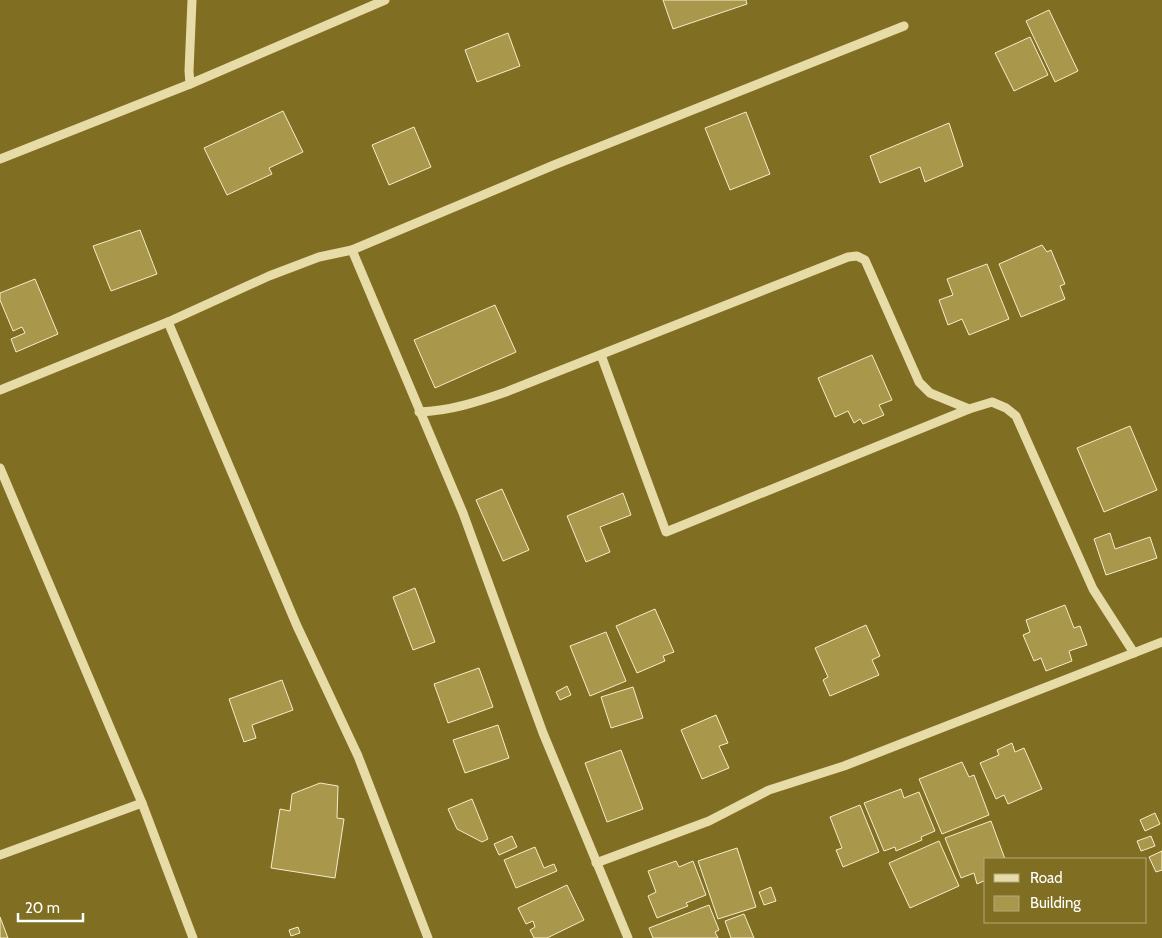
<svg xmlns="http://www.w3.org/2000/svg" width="1162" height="938" font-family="Cabin,sans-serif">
	<rect width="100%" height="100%" fill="#806f22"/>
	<!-- building -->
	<g fill="#a9974b" stroke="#f5edcb">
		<path d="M663 0H746L747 4 673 29Z"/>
		<path d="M1049 10 1078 71 1055 82 1026 21Z"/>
		<path d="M508 33 520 66 477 82 465 50Z"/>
		<path d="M1030 37 1048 75 1014 91 995 53Z"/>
		<path d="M283 111 303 152 269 168 272 174 227 195 204 148Z"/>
		<path d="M746 112 770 174 730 190 705 128Z"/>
		<path d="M949 123 963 166 925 182 920 167 880 183 870 156Z"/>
		<path d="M414 127 431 167 389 185 372 145Z"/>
		<path d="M140 230 157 274 111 291 93 246Z"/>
		<path d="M1042 245 1047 252 1051 250 1065 284 1060 286 1065 299 1021 317 999 264Z"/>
		<path d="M987 264 1009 319 969 335 962 319 948 325 939 300 953 295 947 279Z"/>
		<path d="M35 279 58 334 16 352 11 339 25 333 22 327 13 331 0 300V293Z"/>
		<path d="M495 305 516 352 435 388 414 340Z"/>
		<path d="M872 355 892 400 879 405 884 415 863 424 860 419 854 423 848 411 835 417 818 378Z"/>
		<path d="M1130 426 1157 490 1104 512 1077 448Z"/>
		<path d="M502 489 529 550 503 561 476 500Z"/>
		<path d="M623 493 631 515 600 527 610 552 586 562 567 516Z"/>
		<path d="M1110 533 1115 549 1150 537 1157 558 1106 575 1094 539Z"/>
		<path d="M415 588 435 642 413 650 393 597Z"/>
		<path d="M1065 605 1074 628 1080 626 1087 645 1069 651 1072 661 1046 671 1041 658 1034 661 1023 635 1030 632 1026 620Z"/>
		<path d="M655 609 674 652 663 656 665 661 637 673 616 626Z"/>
		<path d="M866 625 880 656 872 660 879 675 830 696 823 680 828 677 815 648Z"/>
		<path d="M606 632 626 681 590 696 570 646Z"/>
		<path d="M479 668 493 707 448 723 434 684Z"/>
		<path d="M282 680 293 710 252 725 256 738 244 742 229 699Z"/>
		<path d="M567 686 571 695 560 700 556 692Z"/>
		<path d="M633 687 643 718 611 728 601 697Z"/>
		<path d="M716 715 728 743 719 746 729 768 702 779 681 730Z"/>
		<path d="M498 725 509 758 465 773 453 740Z"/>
		<path d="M1012 743 1015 752 1024 748 1042 789 1008 804 1004 795 996 799 980 763 999 755 997 750Z"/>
		<path d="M621 750 643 809 607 822 585 763Z"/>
		<path d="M962 762 969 777 974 775 989 815 942 834 919 779Z"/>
		<path d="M320 783 338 786 337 818 344 819 335 878 271 868 280 809 290 811 292 794Z"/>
		<path d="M901 789 904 798 919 792 935 831 921 837 922 840 896 851 895 847 884 851 864 803Z"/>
		<path d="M472 799 488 839 482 842 457 829 448 809Z"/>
		<path d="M860 805 879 852 843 867 836 850 842 848 830 817Z"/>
		<path d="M1155 813 1160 824 1145 831 1140 820Z"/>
		<path d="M991 821 1005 859H986V880L977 884 974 873 961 878 945 838Z"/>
		<path d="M512 836 517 847 499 855 494 844Z"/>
		<path d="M1151 836 1155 846 1141 851 1137 841Z"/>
		<path d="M939 841 959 886 910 908 889 863Z"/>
		<path d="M535 847 544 868 554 864 557 871 516 888 504 860Z"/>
		<path d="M737 848 756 907 718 919 698 861Z"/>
		<path d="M1162 851V870L1156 872 1149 857Z"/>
		<path d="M676 861 679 867 693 861 706 895 686 903 688 906 657 918 648 896 656 892 648 871Z"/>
		<path d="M567 885 584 920 547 938H534L530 930 535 927 533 921 526 924 518 908Z"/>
		<path d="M771 887 776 901 764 905 759 892Z"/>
		<path d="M709 905 719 930 715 932 718 938H653L649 928Z"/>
		<path d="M744 914 754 938H731L725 921Z"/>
		<path d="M0 917 8 938H0Z"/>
		<path d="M298 927 300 933 291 936 289 930Z"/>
	</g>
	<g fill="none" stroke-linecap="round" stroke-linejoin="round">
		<!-- minor -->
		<g stroke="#e7dba8" stroke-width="9">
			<path d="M190 84 385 0"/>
			<path d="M0 159 190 84 189 71 192 0"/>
			<path d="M352 250 463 513 543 733 628 938"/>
			<path d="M168 322 297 626 358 756 428 938"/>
			<path d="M601 355 666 532 969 409"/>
			<path d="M0 390 168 322 269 276 319 257 352 250 554 165 904 26"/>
			<path d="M419 412C450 411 477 402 506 392L848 257 857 256 865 260 919 382 930 393 969 409 992 402 1006 408 1016 416 1093 589 1134 653"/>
			<path d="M0 468 142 803 193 938"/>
			<path d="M0 855 142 803"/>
			<path d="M596 863 709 821 769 790 844 766 1162 642"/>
		</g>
	</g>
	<!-- legend -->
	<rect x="984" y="858" width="162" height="65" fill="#806f22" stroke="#b3a97a"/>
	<rect x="994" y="874" width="25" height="8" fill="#e7dba8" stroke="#b3a97a"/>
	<text x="1030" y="883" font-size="15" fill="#ffffff">Road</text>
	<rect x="994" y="896" width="25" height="15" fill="#a9974b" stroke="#b3a97a"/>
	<text x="1030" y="908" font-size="15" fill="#ffffff">Building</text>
	<!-- scale -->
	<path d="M18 913v8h65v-8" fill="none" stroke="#ffffff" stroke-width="2.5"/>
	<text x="25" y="913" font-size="15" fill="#ffffff" stroke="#806f22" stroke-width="4" paint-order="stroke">20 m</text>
</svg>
